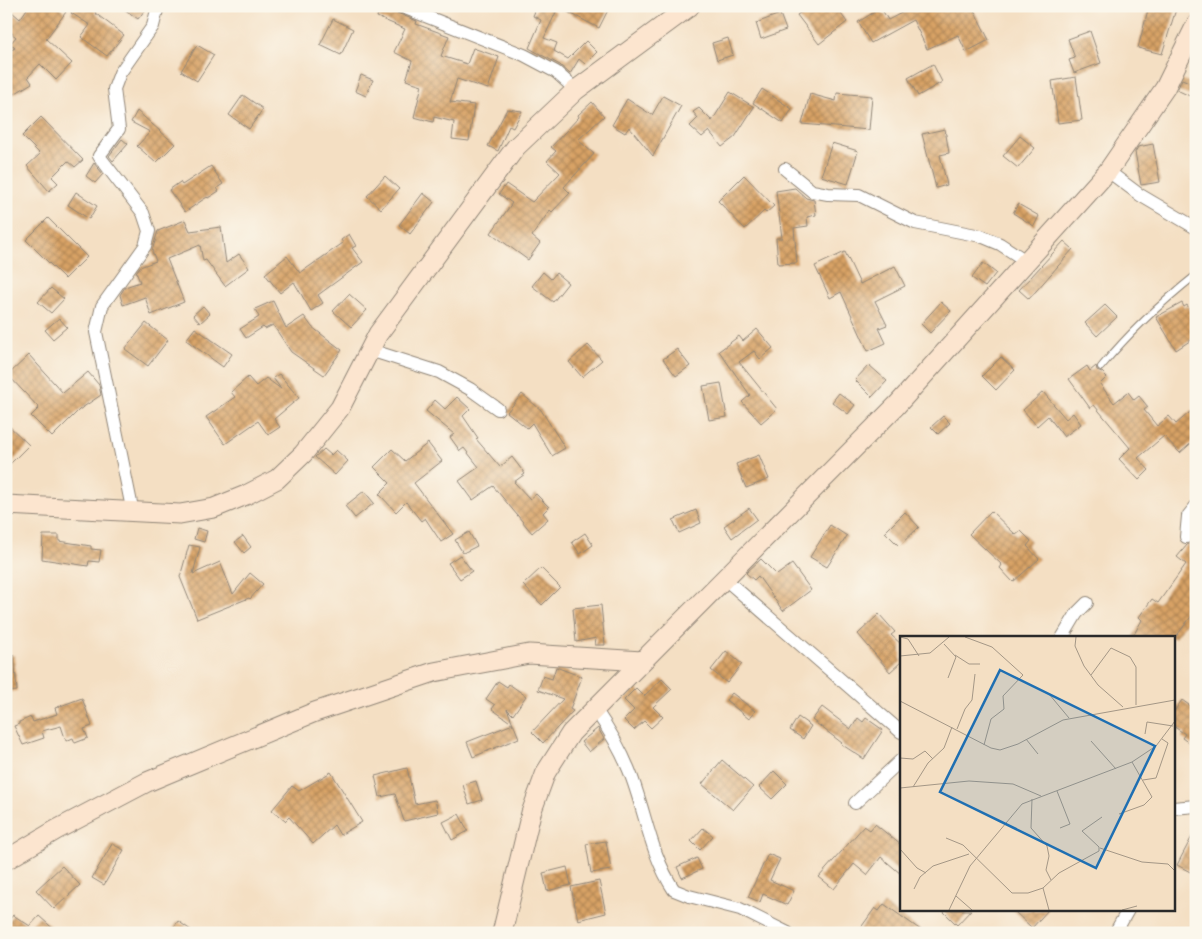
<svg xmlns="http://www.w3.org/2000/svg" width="1202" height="939" font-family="Caveat,sans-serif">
	<defs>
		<pattern id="building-cross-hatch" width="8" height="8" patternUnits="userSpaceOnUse" patternTransform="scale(1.25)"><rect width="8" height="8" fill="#d8a265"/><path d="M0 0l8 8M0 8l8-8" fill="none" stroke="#af8453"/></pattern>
	</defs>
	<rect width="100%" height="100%" fill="#fbf7ec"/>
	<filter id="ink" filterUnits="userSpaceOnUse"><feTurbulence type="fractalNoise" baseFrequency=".02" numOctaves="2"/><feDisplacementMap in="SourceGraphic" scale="10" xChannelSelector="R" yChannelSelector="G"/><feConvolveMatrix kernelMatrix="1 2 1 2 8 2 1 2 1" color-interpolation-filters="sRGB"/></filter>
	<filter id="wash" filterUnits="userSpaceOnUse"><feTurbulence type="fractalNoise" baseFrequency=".0096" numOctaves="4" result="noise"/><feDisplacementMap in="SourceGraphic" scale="20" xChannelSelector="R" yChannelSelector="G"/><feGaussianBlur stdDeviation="1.12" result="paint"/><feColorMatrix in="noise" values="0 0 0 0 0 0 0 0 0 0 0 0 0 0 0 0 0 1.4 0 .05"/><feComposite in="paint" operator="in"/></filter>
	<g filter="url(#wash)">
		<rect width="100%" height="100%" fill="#f4dfc3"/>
		<g id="blocks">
			<!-- building -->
			<g fill="url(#building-cross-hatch)">
				<path d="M29 6H58L66 12 46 39 72 63 56 80 40 64 28 77 32 83 6 99V53L15 48 10 44 16 37 6 28V16L11 11 20 19Z"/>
				<path d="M75 6H99L95 13 124 35 107 56 81 37 90 25 71 13Z"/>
				<path d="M120 6H148L138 19Z"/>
				<path d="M381 6H392L397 13 417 21 416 24 449 36 441 56 467 64 473 48 499 57 488 89 457 79 450 102 474 105 469 141 452 139 454 122 434 117 433 122 414 117 422 85 406 80 412 61 394 52 405 29 377 17Z"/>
				<path d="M537 6H551L556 12 544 38 557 43 554 51 568 59 586 41 597 52 585 64 579 59 570 74 560 65 529 48 541 20 533 16Z"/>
				<path d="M556 6H610L599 28Z"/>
				<path d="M809 6H835L847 22 819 44 797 15Z"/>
				<path d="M915 6H972L989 40 966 52 958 35 927 49 913 20 871 43 858 22 881 8 888 20Z"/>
				<path d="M1149 6H1177L1162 54 1138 48Z"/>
				<path d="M780 14 786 30 761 39 756 23Z"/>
				<path d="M333 19 353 29 341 55 320 45Z"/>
				<path d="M1090 31 1101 63 1074 73 1069 60 1075 58 1068 39Z"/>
				<path d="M728 38 733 55 717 60 712 43Z"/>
				<path d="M197 45 214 55 197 81 181 71Z"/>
				<path d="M933 64 942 82 918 96 908 78Z"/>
				<path d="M361 75 373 80 366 96 355 91Z"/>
				<path d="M1076 77 1082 120 1058 123 1052 81Z"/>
				<path d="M1182 79 1196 85V99L1177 90Z"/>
				<path d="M762 89 792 109 783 123 753 103Z"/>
				<path d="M730 92 754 107 735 137 722 147 709 131 702 137 690 126 698 118 693 112 699 108 712 121Z"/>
				<path d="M837 93 872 96 869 130 802 124 810 94 836 101Z"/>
				<path d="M243 95 263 109 249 129 229 115Z"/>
				<path d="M663 96 681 106 653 156 629 127 625 133 612 125 627 99 652 115Z"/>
				<path d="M592 102 604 116 578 140 594 154 564 187 570 193 552 212 550 210 532 236 540 243 528 260 491 233 512 203 499 194 506 184 532 202 560 173 547 161 556 151 551 147 579 117 578 115Z"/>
				<path d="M507 109 522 111 513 128 509 126 498 151 488 146Z"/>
				<path d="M137 111 175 144 156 163 137 146 150 132 131 122Z"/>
				<path d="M41 117 83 160 75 167 68 161 52 177 58 183 49 191 27 166 40 154 22 136Z"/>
				<path d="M945 129 949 153 940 155 947 185 936 188 922 134Z"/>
				<path d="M1020 136 1035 148 1018 168 1003 156Z"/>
				<path d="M122 139 128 144 113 161 109 156Z"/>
				<path d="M832 143 858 151 848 184 821 176Z"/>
				<path d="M1153 144 1160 182 1141 185 1135 152 1138 147Z"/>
				<path d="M94 163 103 174 95 183 86 176Z"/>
				<path d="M211 166 223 184 217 188 219 191 208 198 207 197 185 212 169 190 180 182 182 185Z"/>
				<path d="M744 175 774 206 766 213 764 211 745 229 718 201Z"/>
				<path d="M385 176 399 189 381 209 367 196Z"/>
				<path d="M795 188 806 198 814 200 816 215 807 217 808 226 794 228 797 263 778 264 776 238H782L776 191Z"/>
				<path d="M76 192 97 206 89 219 68 205Z"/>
				<path d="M423 193 434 202 410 234 399 225Z"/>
				<path d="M1018 204 1039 216 1034 226 1013 213Z"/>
				<path d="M48 218 87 257 65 279 26 240Z"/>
				<path d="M185 220 190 231 221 227 226 263 239 254 249 268 225 286 206 260 203 261 200 245 167 259 184 302 151 315 145 297 123 305 120 295 125 287 140 282 136 272 140 267 156 261 152 251 158 231Z"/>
				<path d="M349 234 356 246 352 248 363 262 318 295 323 303 311 311 294 282 280 293 265 274 287 256 300 273 343 243 341 240Z"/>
				<path d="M1064 241 1073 249 1029 299 1019 290Z"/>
				<path d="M845 252 860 284 895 266 905 286 875 301 887 325 879 328 886 343 868 351 841 292 830 298 815 266Z"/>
				<path d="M983 263 996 273 985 287 972 278Z"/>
				<path d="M543 272 551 279 556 273 568 283 553 302 532 286Z"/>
				<path d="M51 288 64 299 51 313 38 302Z"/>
				<path d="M349 294 367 310 351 327 333 311Z"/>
				<path d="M273 301 286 328 304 316 312 327 342 350 324 375 291 352 273 325 265 329 263 327 246 338 240 329 259 317 255 309Z"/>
				<path d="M941 302 951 311 930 333 921 324Z"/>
				<path d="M1182 303 1184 307 1187 305 1196 320V337L1176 350 1156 317Z"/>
				<path d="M1105 305 1117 317 1097 336 1085 323Z"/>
				<path d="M203 306 210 314 200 323 193 315Z"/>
				<path d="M59 318 67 327 53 339 45 330Z"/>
				<path d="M146 323 168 340 148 366 125 349Z"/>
				<path d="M195 328 232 354 223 367 186 340Z"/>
				<path d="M757 329 773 348 760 359 754 351 739 362 777 409 761 423 742 402 750 395 719 351 739 336 743 341Z"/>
				<path d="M588 345 602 360 582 377 569 362Z"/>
				<path d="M677 349 690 366 676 376 663 359Z"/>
				<path d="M29 355 63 393 88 372 99 385 101 395 79 410 52 437 31 416 39 408 8 375Z"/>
				<path d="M1001 357 1015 370 996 390 982 376Z"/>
				<path d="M869 365 887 381 872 397 855 380Z"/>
				<path d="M1087 366 1090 371 1096 366 1097 370 1102 372 1107 377 1100 384 1114 403 1128 392 1134 400 1139 396 1148 407 1144 410 1157 426 1169 416 1176 424 1196 407V439L1180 453 1164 436 1138 458 1149 470 1139 480 1119 459 1130 448 1094 405 1090 408 1069 379Z"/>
				<path d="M279 374 299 398 274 419 280 427 268 435 258 421 225 444 206 417 235 397 231 392 248 377 256 386 266 378 281 389 273 378Z"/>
				<path d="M721 383 727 417 709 420 703 386Z"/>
				<path d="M1043 392 1066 419 1073 413 1081 424 1064 437 1048 416 1037 426 1023 410Z"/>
				<path d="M839 393 855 405 848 414 832 402Z"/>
				<path d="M522 394 541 410 565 448 552 456 532 423 527 428 507 412Z"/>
				<path d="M457 397 470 409 463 416 478 438 476 439 500 467 512 457 525 474 514 482 530 499 536 494 549 507 543 513 548 519 532 533 493 486 473 500 459 481 479 467 464 448 460 451 450 437 454 434 426 411 435 400 445 409Z"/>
				<path d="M943 416 950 423 938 434 931 427Z"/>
				<path d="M6 423 29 445 6 468Z"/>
				<path d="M428 443 442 461 414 483 453 534 441 542 425 518 421 521 406 502 396 512 379 494 390 483 374 467 392 449 405 461Z"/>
				<path d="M324 449 331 455 336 450 348 461 335 475 315 457Z"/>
				<path d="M759 455 769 479 746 488 736 464Z"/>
				<path d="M364 491 374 503 355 518 345 506Z"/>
				<path d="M749 508 757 519 732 538 724 526Z"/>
				<path d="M696 510 701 523 679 533 673 520Z"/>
				<path d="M991 511 1016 535 1021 531 1031 541 1027 546 1039 559 1013 582 1000 568 1002 565 969 534Z"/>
				<path d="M905 512 919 527 899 546 885 532Z"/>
				<path d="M830 525 847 536 827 567 810 557Z"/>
				<path d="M197 528 207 531 204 542 194 539Z"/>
				<path d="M469 532 477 546 463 553 455 540Z"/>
				<path d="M585 533 593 545 580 554 572 542Z"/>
				<path d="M1196 533V610L1175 638H1132L1142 620 1139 617 1152 599 1158 603 1186 564 1177 557 1187 545 1192 542Z"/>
				<path d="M43 535H59V541L91 546V549L101 550 99 562 89 561 88 566 42 559Z"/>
				<path d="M243 536 251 547 244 553 235 542Z"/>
				<path d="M189 545 200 547 193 574 220 562 233 594 250 573 263 584 250 599 249 598 197 619 180 577Z"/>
				<path d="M460 555 472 571 460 579 448 563Z"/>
				<path d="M761 559 777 575 792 564 811 590 783 611 758 576 754 580 746 573Z"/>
				<path d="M541 568 560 587 542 605 523 585Z"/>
				<path d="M601 605 605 645H595L596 638 576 642 573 608Z"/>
				<path d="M879 614 895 632 891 635 901 644V662L890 672 858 634Z"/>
				<path d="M726 651 742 664 727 683 711 670Z"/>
				<path d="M14 655 17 691 6 692V656Z"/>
				<path d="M556 667 582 677 570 709 573 711 543 743 532 732 563 699 538 690 543 676 552 679Z"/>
				<path d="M662 679 672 689 653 707 663 717 651 728 644 721 634 730 624 720 634 710 624 700 636 688 644 696Z"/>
				<path d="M498 681 507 687 509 684 526 696 513 715 507 709 519 738 473 757 467 742 513 724 492 709 495 705 486 699Z"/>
				<path d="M732 693 755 711 749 719 726 700Z"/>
				<path d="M82 698 92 726 84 729 88 738 75 743 73 738 66 741 61 726 42 731 44 738 23 745 14 726 19 724V722L31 717 33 722 57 714 55 708Z"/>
				<path d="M1182 700 1196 710V748L1182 738 1185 734 1173 726V713Z"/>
				<path d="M822 707 851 729 858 718 863 722 866 718 883 730 864 759 841 744 842 743 812 720Z"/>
				<path d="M798 717 811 726 803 739 790 730Z"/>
				<path d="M598 728 604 739 589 752 581 742Z"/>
				<path d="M722 760 753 787 733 810 702 784Z"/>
				<path d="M407 768 415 804 435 800 438 813 404 821 395 794 380 797 375 776Z"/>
				<path d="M774 771 787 784 772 799 759 787Z"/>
				<path d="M331 772 362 822 340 835 334 825 313 844 289 817 285 821 272 810 292 786 299 791Z"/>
				<path d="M476 781 482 800 469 804 463 785Z"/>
				<path d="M459 814 468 831 452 840 443 822Z"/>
				<path d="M875 824 901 845V874L881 857 867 875 854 864 834 889 819 877 864 826 870 830Z"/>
				<path d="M703 828 713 836 700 850 691 841Z"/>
				<path d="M1196 829V875L1177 865Z"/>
				<path d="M606 841 611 870 591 873 586 844Z"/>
				<path d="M112 844 124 850 104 885 92 878Z"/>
				<path d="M768 854 780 859 770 880 794 891 787 905 763 894 760 902 748 897Z"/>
				<path d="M697 858 702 869 682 878 677 867Z"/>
				<path d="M62 866 80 885 54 909 36 890Z"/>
				<path d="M567 867 571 885 547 891 543 873Z"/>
				<path d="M599 881 606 913 578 920 571 887Z"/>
				<path d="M884 904 925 933H857L875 908 879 911Z"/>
				<path d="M942 910H971L957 925Z"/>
				<path d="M1013 910H1048L1032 928Z"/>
				<path d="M13 915 30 926 39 916 58 933H6V924Z"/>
				<path d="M178 921 195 933H170Z"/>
			</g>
		</g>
	</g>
	<g filter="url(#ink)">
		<use href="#blocks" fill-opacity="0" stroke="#908577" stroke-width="1"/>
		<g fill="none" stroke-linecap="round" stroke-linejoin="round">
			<!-- lane casing -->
			<g stroke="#908577" stroke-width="8">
				<path id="lane" d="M1101 367C1129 333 1162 302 1196 275"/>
			</g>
			<!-- street casing -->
			<g stroke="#908577" stroke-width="14">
				<g id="street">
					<path d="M400 6 524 55 556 72 576 90"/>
					<path d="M785 169 812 191 828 194 859 195 915 223 981 236 1000 244 1026 261"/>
					<path d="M1108 171 1140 195 1196 228"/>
					<path d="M370 350 439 372 470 389 498 409"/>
					<path d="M133 513 96 332 102 306 145 246 149 231 143 213 99 156 119 129 114 89 120 73 153 26 158 6"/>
					<path d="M1186 537 1188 516 1196 506"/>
					<path d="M725 579 901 732"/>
					<path d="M1062 638 1077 613 1087 603"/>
					<path d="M595 709C608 728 620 748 629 770 645 809 650 854 674 890L689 896 740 909 788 933"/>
					<path d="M855 803 901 760"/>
					<path d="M1173 808 1196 806"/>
					<path d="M1115 933 1128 910"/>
				</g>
			</g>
			<!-- secondary casing -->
			<g stroke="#908577" stroke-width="21">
				<g id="secondary">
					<path d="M6 505 180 514 214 508 246 495 277 479 303 454 340 408 378 334 516 147 576 90 690 6"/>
					<path d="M6 860 56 830 147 782 315 712 434 672 529 654 642 661"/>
					<path d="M502 933 531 813 546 772 571 733 897 405 1108 171 1165 88 1196 25"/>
				</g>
			</g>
			<!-- lane -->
			<use href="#lane" stroke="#fff" stroke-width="6"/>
			<!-- street -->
			<use href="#street" stroke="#fff" stroke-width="12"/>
			<!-- secondary -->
			<use href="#secondary" stroke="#fce5cf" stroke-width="19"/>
		</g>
	</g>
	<!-- overview -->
	<g transform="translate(900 636)">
		<rect width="275" height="275" fill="#f4dfc3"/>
		<path fill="none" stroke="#a49786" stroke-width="1" d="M0 1 8 3 19 20M65 1 92 11 123 39 103 60 104 73 91 83 84 109M176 1 175 10 184 30 198 49 223 71M44 8 56 21 48 42M55 19 69 28H80M0 20 30 17 49 1M191 39 211 12 230 21 236 31V69M149 58 169 82M0 65 91 112 100 114 118 108 163 84 275 64M57 93 65 73 72 64 75 38M245 98 247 86 273 90M126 103 138 118M191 105 216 133M0 122 13 123 25 115 33 123M243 144 256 142 268 107 262 103M13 151 28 127 44 112 52 91M0 152 69 145 113 148 141 160M157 155 170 188 160 192M132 163 131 192 147 210 149 220 146 234 151 244M219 178 244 169 252 161 232 126M46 202 63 209 112 257H128L143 252 159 237 199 215V211L182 195 202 181M200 212 242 226 268 228 275 235M0 213 17 232 26 237M143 252 149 274M14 253 20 241 33 230 69 218M56 260 72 274M49 274 70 230 122 168 232 126 256 110 275 85M222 274 237 270"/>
		<path fill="#1f6fb2" fill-opacity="0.15" stroke="#1f6fb2" stroke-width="2.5" d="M100 34 255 110 196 232 40 156Z"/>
		<rect width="275" height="275" fill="none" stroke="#2b2b2b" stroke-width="2.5"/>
	</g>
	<!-- margin -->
	<rect width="1202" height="939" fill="none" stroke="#fbf7ec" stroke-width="25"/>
</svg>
